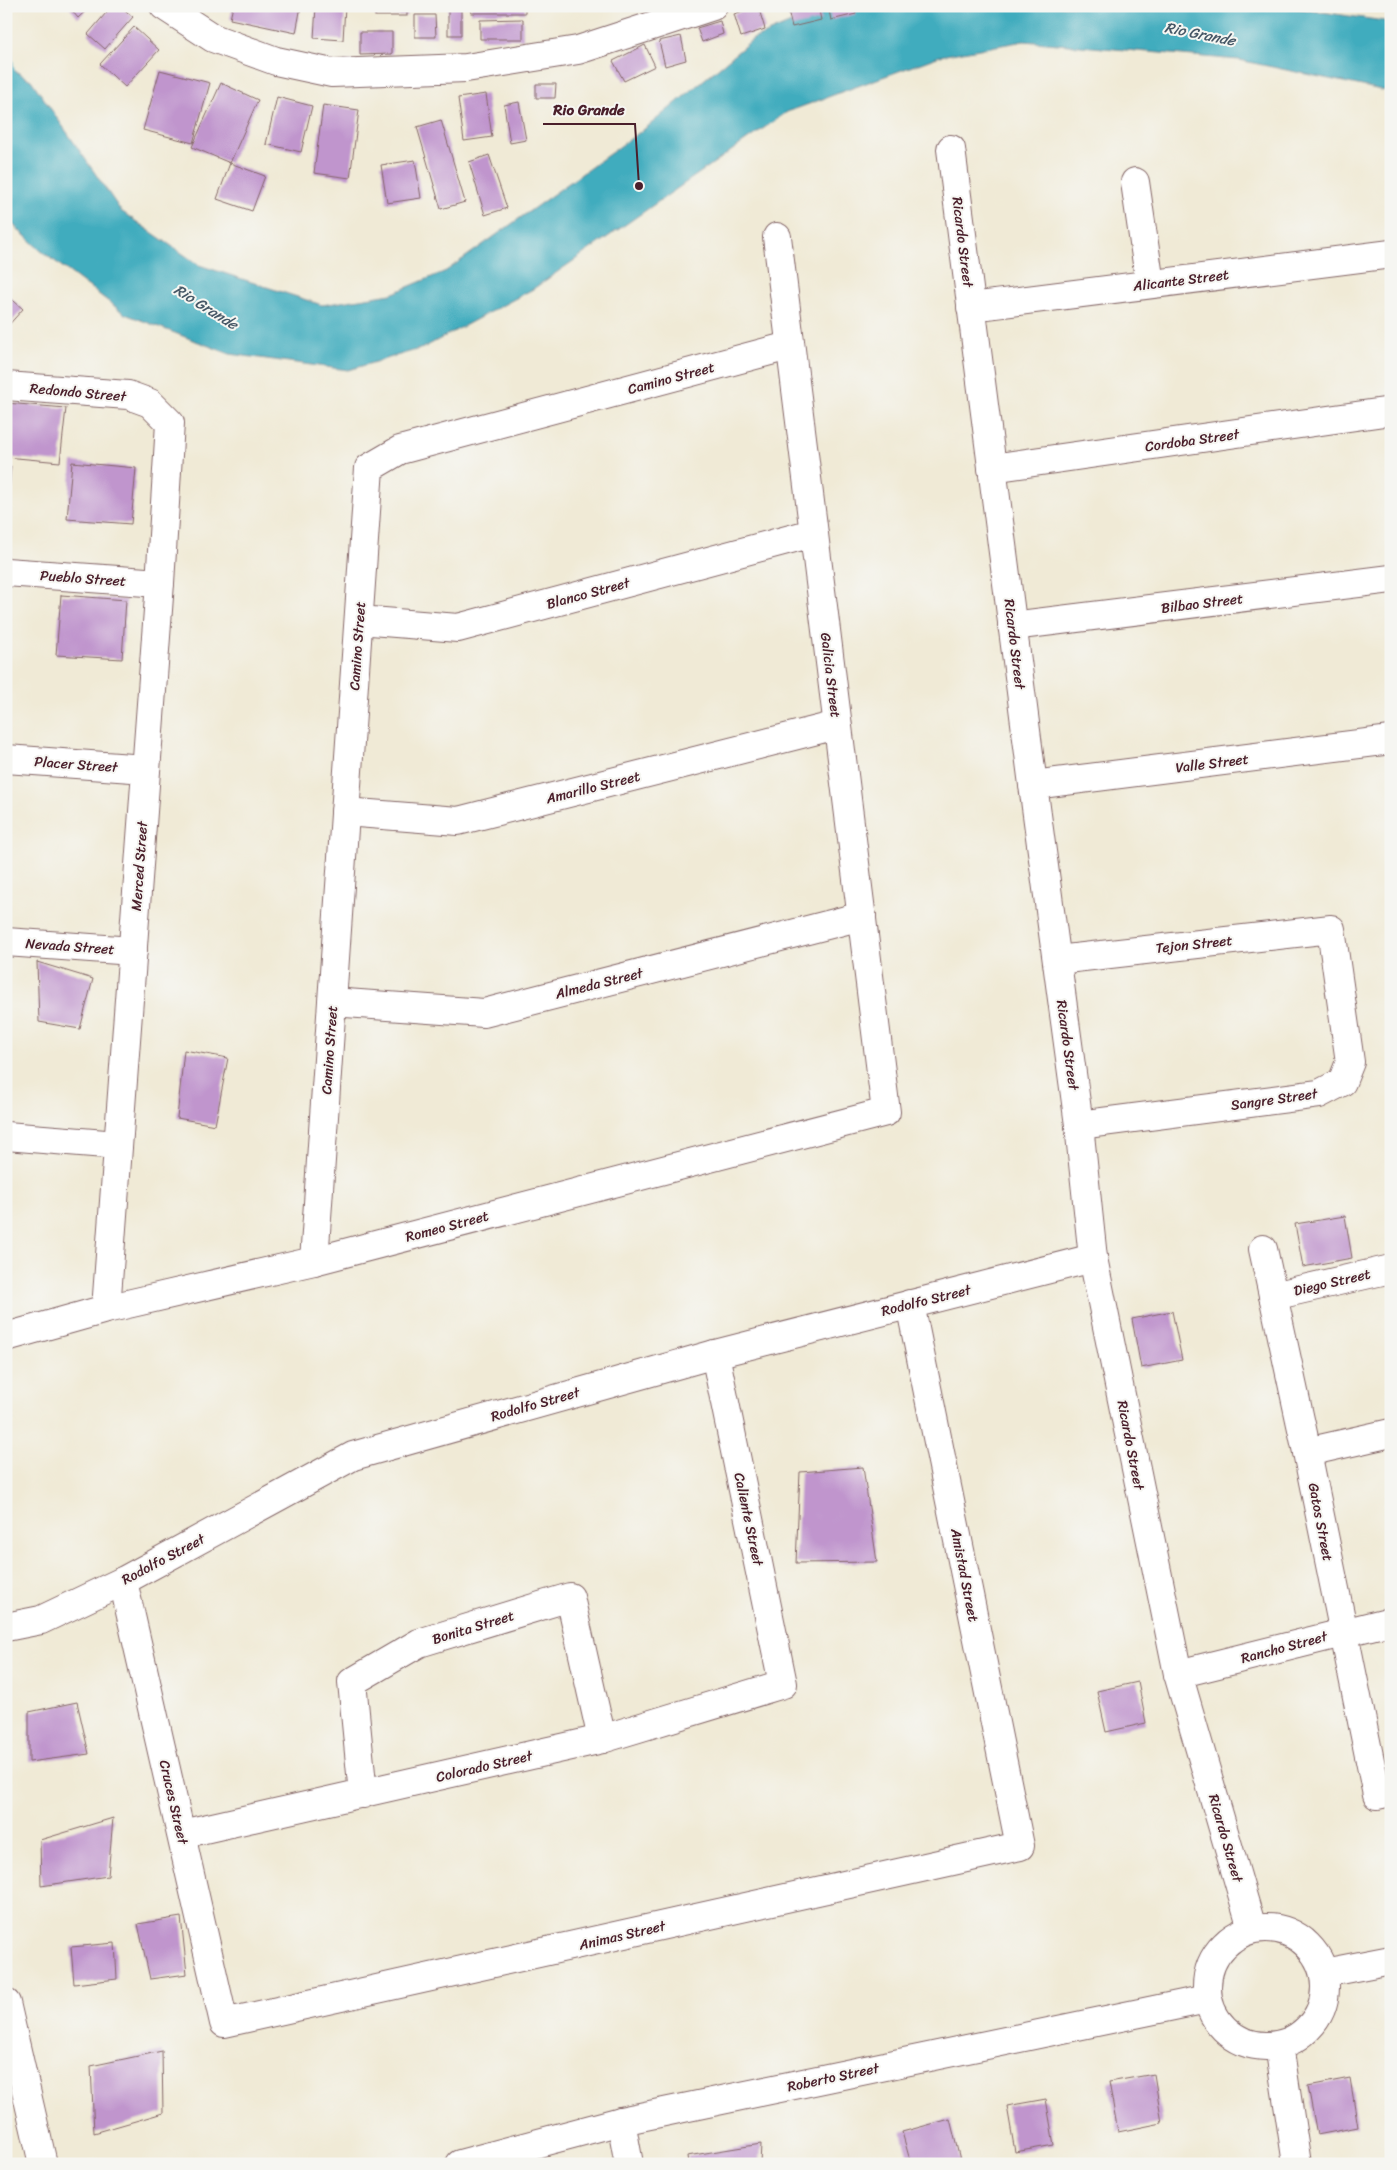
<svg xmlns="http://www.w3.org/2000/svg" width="1397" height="2170" font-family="Sriracha,sans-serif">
	<rect width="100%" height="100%" fill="#f6f6f2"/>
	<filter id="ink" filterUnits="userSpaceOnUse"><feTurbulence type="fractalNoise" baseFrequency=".02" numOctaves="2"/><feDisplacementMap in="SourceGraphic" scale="10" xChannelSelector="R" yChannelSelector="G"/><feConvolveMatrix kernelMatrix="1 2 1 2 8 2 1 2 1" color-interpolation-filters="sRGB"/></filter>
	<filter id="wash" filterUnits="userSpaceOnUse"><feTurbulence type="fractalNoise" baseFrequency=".0096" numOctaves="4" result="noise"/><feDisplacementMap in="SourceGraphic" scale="20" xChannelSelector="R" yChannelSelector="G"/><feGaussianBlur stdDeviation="1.12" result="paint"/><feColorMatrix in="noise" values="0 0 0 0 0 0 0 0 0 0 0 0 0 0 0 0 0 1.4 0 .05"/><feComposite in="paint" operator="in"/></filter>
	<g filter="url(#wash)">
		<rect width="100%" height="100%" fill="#f0ead6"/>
		<!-- water -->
		<path fill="#40acbe" stroke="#456674" d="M859 6H1280L1391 22V92L1239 60 1024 41 940 56 787 112 533 289 423 348 348 370 230 354 125 314 40 250 6 218V66L31 80 121 211 199 265 322 305 391 294 446 271 647 127 753 39 808 16Z"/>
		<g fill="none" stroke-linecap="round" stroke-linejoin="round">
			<!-- stream -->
			<path stroke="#40acbe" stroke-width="11" d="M6 50 11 83"/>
		</g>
		<g id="blocks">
			<!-- building -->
			<g fill="#c095cd">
				<path d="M68 6H91L78 18Z"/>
				<path d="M112 6H120L133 17 105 49 88 34Z"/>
				<path d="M233 6H301L296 33 230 19Z"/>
				<path d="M316 6H345L343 40 314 38Z"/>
				<rect x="375" y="6" width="32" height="10"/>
				<rect x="448" y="6" width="13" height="29"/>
				<rect x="471" y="6" width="54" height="7"/>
				<path d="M758 6 765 29 741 37 734 14Z"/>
				<path d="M787 6H818L821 20 792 27Z"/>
				<path d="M828 6H854L856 14 831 20Z"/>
				<path d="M415 15H435L436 37H415Z"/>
				<path d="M523 19V39H480V20Z"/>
				<path d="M720 21 723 34 702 42 697 28Z"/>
				<path d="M134 27 159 50 125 87 100 64Z"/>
				<path d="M360 32H392V54L360 55Z"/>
				<path d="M681 36 686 60 665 66 659 41Z"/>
				<path d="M645 45 655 66 624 81 613 61Z"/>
				<path d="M160 70 210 83 193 143 143 130Z"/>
				<path d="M221 83 258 100 230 163 192 147Z"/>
				<path d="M536 84H556L555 98H536Z"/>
				<path d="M486 94 492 137 464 141 458 98Z"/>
				<path d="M277 97 312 106 301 152 266 144Z"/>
				<path d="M519 102 526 140 510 143 504 105Z"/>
				<path d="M323 105 359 110 350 178 314 173Z"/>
				<path d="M441 120 465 202 441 209 417 127Z"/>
				<path d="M489 155 507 208 485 215 469 162Z"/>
				<path d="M415 160 421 198 387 203 381 165Z"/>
				<path d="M230 163 265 176 252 211 217 199Z"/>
				<path d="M6 294 23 309 6 328Z"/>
				<path d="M6 403 66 408 60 462 6 457Z"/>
				<path d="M72 462 136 468 131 524 67 519Z"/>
				<path d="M6 466H11L8 508H6Z"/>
				<path d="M61 595 126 600 122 659 56 655Z"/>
				<path d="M37 962 93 979 80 1029 39 1022Z"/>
				<path d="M184 1050 228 1058 215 1125 177 1118Z"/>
				<path d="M1345 1216 1352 1258 1303 1267 1295 1224Z"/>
				<path d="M1172 1311 1182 1360 1141 1368 1132 1319Z"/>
				<path d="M863 1467 877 1562 796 1563 800 1472Z"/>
				<path d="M1138 1682 1146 1723 1106 1732 1097 1691Z"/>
				<path d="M77 1702 89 1754 29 1762V1712Z"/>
				<path d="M113 1818 108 1876 41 1886 40 1840Z"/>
				<path d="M181 1917 187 1974 150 1979 138 1924Z"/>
				<path d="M115 1943 117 1979 74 1984 71 1947Z"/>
				<path d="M162 2051 163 2113 94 2133 91 2066Z"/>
				<path d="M1154 2074 1162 2123 1118 2132 1109 2082Z"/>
				<path d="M1350 2078 1358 2127 1317 2135 1308 2086Z"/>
				<path d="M1046 2099 1054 2145 1015 2152 1007 2106Z"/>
				<path d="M950 2119 961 2164H911L902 2132Z"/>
				<path d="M761 2144 760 2164H688L687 2156Z"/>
			</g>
		</g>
	</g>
	<g filter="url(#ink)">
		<use href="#blocks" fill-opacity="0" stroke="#846667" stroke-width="1"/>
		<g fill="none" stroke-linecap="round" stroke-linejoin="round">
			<!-- street casing -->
			<g stroke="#846667" stroke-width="30">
				<g id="street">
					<path d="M951 149 1033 785 1079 1125 1093 1258 1178 1674 1252 1928"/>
					<path d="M1135 182 1150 284"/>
					<path d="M971 307 1391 254"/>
					<path d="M6 386 128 395 150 403 170 423 160 583 106 1309"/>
					<path d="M992 468 1391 411"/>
					<path d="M6 572 160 583"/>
					<path d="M359 620 458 628 813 533"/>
					<path d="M1012 626 1391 579"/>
					<path d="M6 759 146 769"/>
					<path d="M1033 785 1391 740"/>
					<path d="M345 812 458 821 837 725"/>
					<path d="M6 942 133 951"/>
					<path d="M1057 960 1331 929 1350 1062 1342 1082 1319 1094 1079 1125"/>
					<path d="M332 1002 484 1013 862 916"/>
					<path d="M6 1136 118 1145"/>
					<path d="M1263 1249 1307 1452 1377 1795 1391 1792"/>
					<path d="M314 1261 369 468 400 450 789 346"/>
					<path d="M1273 1296 1391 1269"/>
					<path d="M6 1337 106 1309 314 1261 886 1112 777 237"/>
					<path d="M1307 1452 1391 1433"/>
					<path d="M123 1581 224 2023 1020 1846 910 1304"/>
					<path d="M6 1627 41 1620 123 1581 353 1456 715 1354 1093 1258"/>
					<path d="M1178 1674 1391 1621"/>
					<path d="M363 1794 352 1682 419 1643 570 1597 602 1739"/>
					<path d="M182 1834 602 1739 783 1684 715 1354"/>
					<circle cx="1266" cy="1987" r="59"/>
					<path d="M1324 1973 1391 1960"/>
					<path d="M6 2003 43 2164"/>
					<path d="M1279 2045 1297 2164"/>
					<path d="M621 2121 629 2164"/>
					<path d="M460 2164 621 2121 1207 1999"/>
				</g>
			</g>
			<!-- secondary casing -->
			<g stroke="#846667" stroke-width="30">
				<path id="secondary" d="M164 6 213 38 276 61 332 73 466 68 578 50 713 6"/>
			</g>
			<!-- street -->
			<use href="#street" stroke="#fff" stroke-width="28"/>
			<!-- secondary -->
			<use href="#secondary" stroke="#fff" stroke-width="28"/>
		</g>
	</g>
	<g text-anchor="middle" stroke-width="4" stroke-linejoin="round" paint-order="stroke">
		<!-- street labels -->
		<g font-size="14" fill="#4a1f2b" stroke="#f6f6f2">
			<text transform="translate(963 242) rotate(83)" y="5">Ricardo Street</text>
			<text transform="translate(1181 280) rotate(-7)" y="5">Alicante Street</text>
			<text transform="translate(671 378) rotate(-15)" y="5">Camino Street</text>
			<text transform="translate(78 392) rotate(5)" y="5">Redondo Street</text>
			<text transform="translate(1192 440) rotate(-8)" y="5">Cordoba Street</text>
			<text transform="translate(83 578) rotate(4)" y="5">Pueblo Street</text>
			<text transform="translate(588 593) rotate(-15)" y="5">Blanco Street</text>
			<text transform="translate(1202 603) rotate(-7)" y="5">Bilbao Street</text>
			<text transform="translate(1015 644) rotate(83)" y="5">Ricardo Street</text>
			<text transform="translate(357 646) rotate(-86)" y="5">Camino Street</text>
			<text transform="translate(831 675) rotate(83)" y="5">Galicia Street</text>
			<text transform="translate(1212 763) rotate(-7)" y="5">Valle Street</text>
			<text transform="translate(76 764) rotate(4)" y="5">Placer Street</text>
			<text transform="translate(593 787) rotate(-14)" y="5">Amarillo Street</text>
			<text transform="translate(139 866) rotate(-86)" y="5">Merced Street</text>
			<text transform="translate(1194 944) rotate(-6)" y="5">Tejon Street</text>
			<text transform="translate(70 946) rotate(4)" y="5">Nevada Street</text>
			<text transform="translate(599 983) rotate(-14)" y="5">Almeda Street</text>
			<text transform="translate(1068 1045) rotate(82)" y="5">Ricardo Street</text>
			<text transform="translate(329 1050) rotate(-86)" y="5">Camino Street</text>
			<text transform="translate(1274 1099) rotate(-8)" y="5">Sangre Street</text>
			<text transform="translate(447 1226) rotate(-15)" y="5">Romeo Street</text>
			<text transform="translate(1332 1282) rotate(-13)" y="5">Diego Street</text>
			<text transform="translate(926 1300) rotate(-14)" y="5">Rodolfo Street</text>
			<text transform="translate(535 1404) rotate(-16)" y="5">Rodolfo Street</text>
			<text transform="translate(1131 1445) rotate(79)" y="5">Ricardo Street</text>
			<text transform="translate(749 1519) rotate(78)" y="5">Caliente Street</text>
			<text transform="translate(1321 1522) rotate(79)" y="5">Gatos Street</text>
			<text transform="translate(163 1559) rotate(-28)" y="5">Rodolfo Street</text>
			<text transform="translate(965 1575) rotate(79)" y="5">Amistad Street</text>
			<text transform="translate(473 1627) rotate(-17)" y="5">Bonita Street</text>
			<text transform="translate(1284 1647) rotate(-15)" y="5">Rancho Street</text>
			<text transform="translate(484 1766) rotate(-13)" y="5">Colorado Street</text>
			<text transform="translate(174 1802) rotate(77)" y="5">Cruces Street</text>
			<text transform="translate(1226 1838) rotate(74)" y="5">Ricardo Street</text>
			<text transform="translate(622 1935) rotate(-13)" y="5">Animas Street</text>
			<text transform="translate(833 2077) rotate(-12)" y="5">Roberto Street</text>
		</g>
		<!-- water labels -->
		<g font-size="15" font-style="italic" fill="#465766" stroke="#f6f6f2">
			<text transform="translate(1200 34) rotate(11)" y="5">Rio Grande</text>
			<text transform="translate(206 307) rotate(32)" y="5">Rio Grande</text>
		</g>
	</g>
	<!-- callouts -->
	<path fill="none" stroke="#4a1f2b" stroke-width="2" d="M639 186L635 124H543"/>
	<circle fill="#4a1f2b" stroke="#f6f6f2" stroke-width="2" cx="639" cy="186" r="5"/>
	<g font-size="15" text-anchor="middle" font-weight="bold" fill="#4a1f2b" stroke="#f6f6f2" stroke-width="4" stroke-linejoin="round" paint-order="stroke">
		<text x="589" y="115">Rio Grande</text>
	</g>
	<!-- margin -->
	<rect width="1397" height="2170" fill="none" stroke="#f6f6f2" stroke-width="25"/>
</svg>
